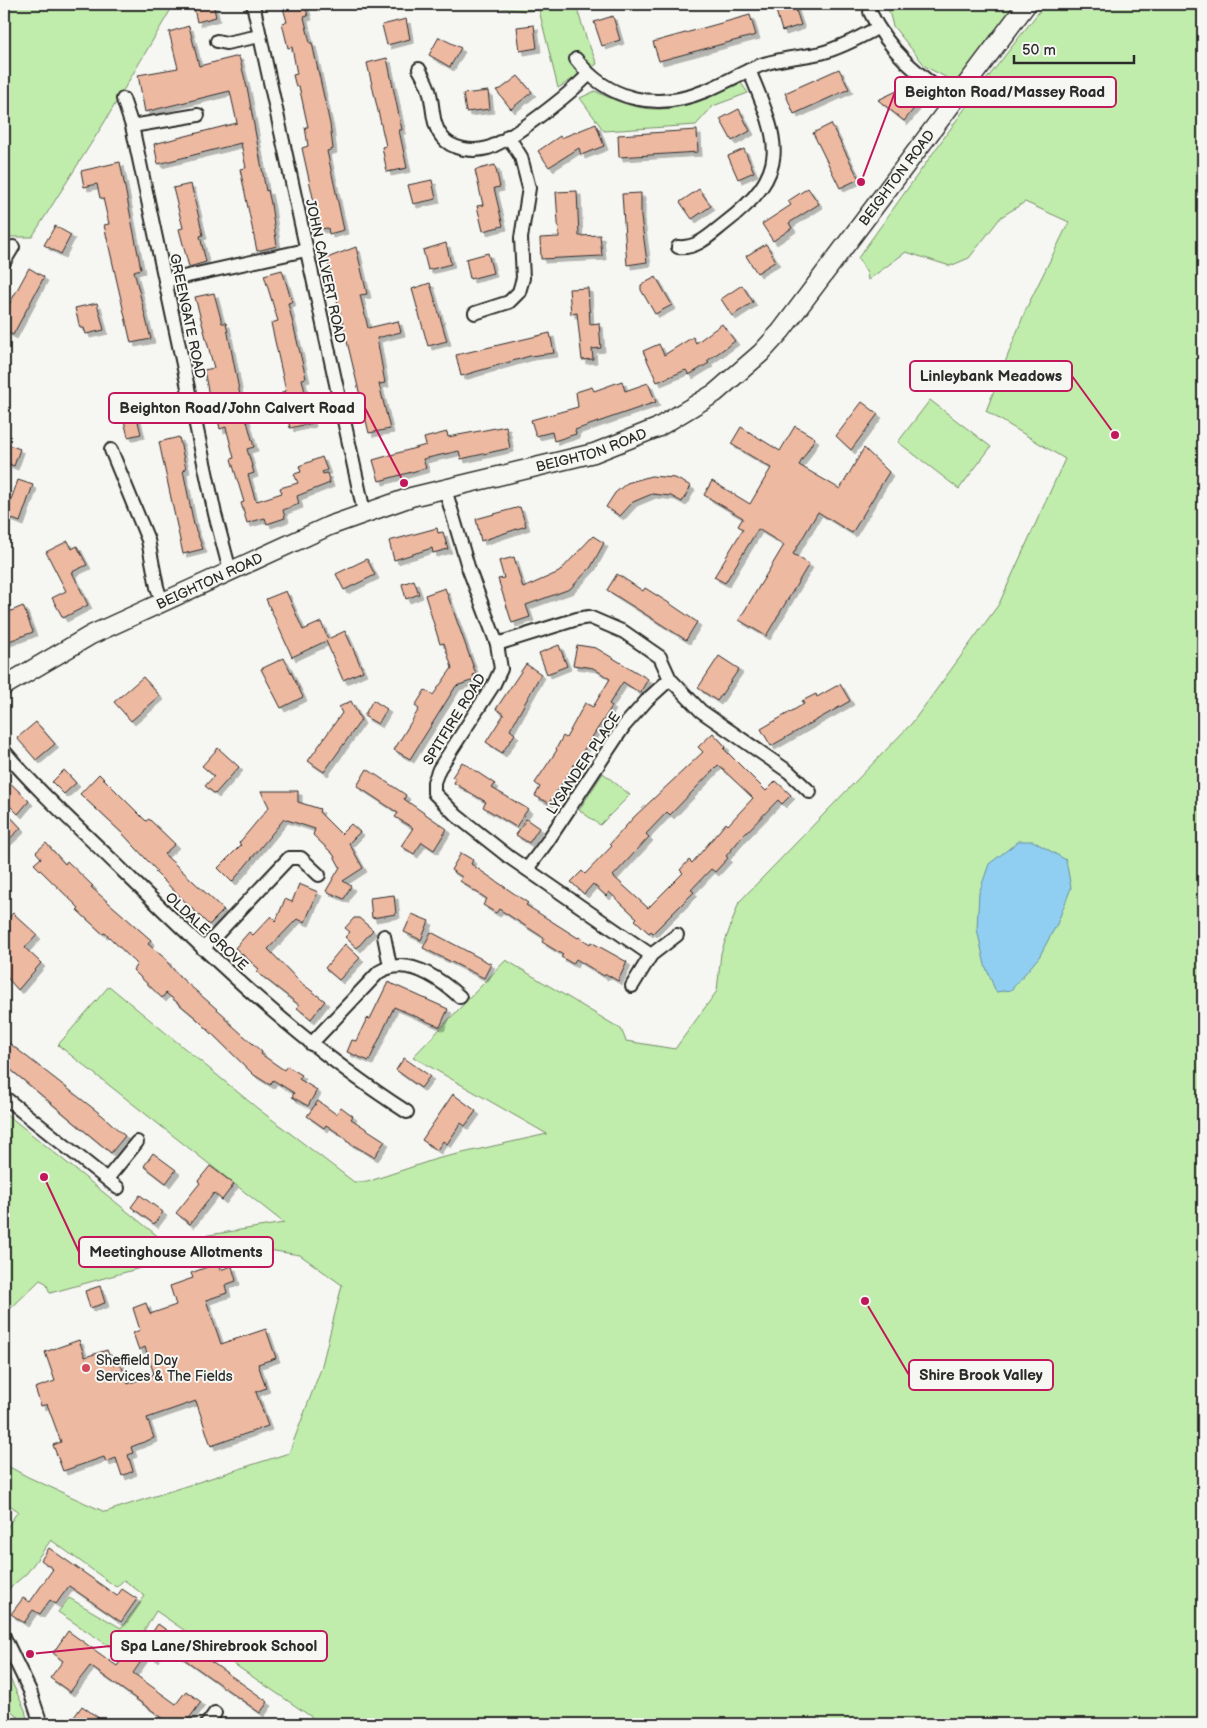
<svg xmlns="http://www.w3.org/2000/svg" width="1207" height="1728" font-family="'Balsamiq Sans',sans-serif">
	<defs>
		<filter id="shadow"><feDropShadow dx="4" dy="4" stdDeviation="0" flood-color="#0004"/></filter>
	</defs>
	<rect width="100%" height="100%" fill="#f6f6f2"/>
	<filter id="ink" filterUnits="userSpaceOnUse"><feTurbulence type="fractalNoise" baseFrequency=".02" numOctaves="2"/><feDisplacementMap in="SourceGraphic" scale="10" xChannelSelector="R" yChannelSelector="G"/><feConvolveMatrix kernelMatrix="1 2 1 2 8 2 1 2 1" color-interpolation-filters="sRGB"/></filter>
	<g filter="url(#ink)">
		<!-- green -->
		<g fill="#c0edab" stroke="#768c6b">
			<path d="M4 4H174L104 123 32 237H8L4 243Z"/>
			<path d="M468 4H592L570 7 576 6 587 40 597 64 558 88 539 10 526 11Z"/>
			<path d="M887 4H1020L959 84 926 67 893 26Z"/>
			<path d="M1045 4H1203V1724H318L319 1722 156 1611 140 1637 135 1635 121 1654 58 1612 69 1598 121 1628 145 1596 124 1580 116 1587 51 1540 27 1573 4 1593V1532L18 1511 4 1501V1464L28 1477 105 1512 289 1453 321 1369 342 1285 300 1255 243 1246 184 1256 50 1293 46 1283 40 1280 4 1315V1112L165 1242 284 1223 58 1045 109 986 257 1108 354 1182H367L436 1159 547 1134 413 1057 506 960 621 1029 626 1041 675 1049 717 991 721 953 739 902 912 723 999 604 1065 459 986 411 1026 309 1069 222 1025 202 1001 217 969 258 950 266 906 252 868 280 867 273 858 258 976 93Z"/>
			<path d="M741 83 748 93 713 106 696 125 604 131 580 98 595 91C657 122 681 109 741 83Z"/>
			<path d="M930 400 991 447 959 489 898 442Z"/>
			<path d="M603 773 630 795 600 825 579 810Z"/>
			<path d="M4 1666 25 1710 28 1724H14L19 1717 4 1706Z"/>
		</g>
		<!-- water -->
		<path fill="#91cff2" stroke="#688da2" d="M1019 841H1033L1066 860 1071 888 1057 924 1039 957 1011 990 996 992 985 965 977 929 979 893 989 864Z"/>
		<!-- building -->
		<g fill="#eeb9a1" stroke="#2b2b2b" fill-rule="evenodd" filter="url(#shadow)">
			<path d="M193 4H213L216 17 197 22Z"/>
			<path d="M282 4H305L308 16 304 17 310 43H312L330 124 333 149 327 151 344 230 329 234 328 228 320 229 302 148 308 146 305 127H308L299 86 296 87 293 75 297 74 292 47 288 48 282 23 287 22Z"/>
			<path d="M774 4H794L801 25 782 31Z"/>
			<path d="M750 15 756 35 659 61 653 42Z"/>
			<path d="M613 16 620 40 602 46 594 22Z"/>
			<path d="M406 19 410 39 387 45 382 25Z"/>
			<path d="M534 25 537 48 520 51 517 27Z"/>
			<path d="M189 26 199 66 239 56 248 92 266 191 268 190 271 204 277 246 257 251 240 169 246 168 241 143 158 164 154 144 237 123 230 91 145 112 138 75 178 68 169 32Z"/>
			<path d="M439 37 461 48 450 67 429 55Z"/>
			<path d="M387 58 402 130H399L407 168 387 172 382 147 386 146 367 63Z"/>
			<path d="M839 69 849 89 794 114 785 93Z"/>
			<path d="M518 76 532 92 511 109 496 90 501 89Z"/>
			<path d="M899 90 917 105 904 121 878 100Z"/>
			<path d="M488 91 490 109 466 112 463 94Z"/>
			<path d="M739 109 750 131 732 141 720 119Z"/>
			<path d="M596 124 604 146 581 155 579 148 549 167 538 151 560 136 561 138Z"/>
			<path d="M831 124 859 179 840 188 813 133Z"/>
			<path d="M697 130 698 152 619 157 618 135Z"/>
			<path d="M744 149 754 172 738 179 728 156Z"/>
			<path d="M120 162 141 269 134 271 151 339 131 343 104 225 109 224 103 198H100L97 184 84 187 81 171Z"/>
			<path d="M495 165 500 187 494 188 503 226 483 231 477 206 483 205 475 170Z"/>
			<path d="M432 180 436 199 413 204 408 185Z"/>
			<path d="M191 184 203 235 200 236 206 262 189 267 179 229 183 228 173 188Z"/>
			<path d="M808 188 819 204 789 223 792 228 773 241 762 224 791 205 788 201Z"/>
			<path d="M699 189 711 206 692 219 680 202Z"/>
			<path d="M577 191 579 236 600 235 602 256 541 259 540 238 559 237 556 192Z"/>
			<path d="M641 193V217L647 262 627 265 622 194Z"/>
			<path d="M55 226 71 235 61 254 44 245Z"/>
			<path d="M446 243 451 264 428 270 423 250Z"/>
			<path d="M766 244 776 261 757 273 746 256Z"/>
			<path d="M356 247 367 294 360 295 368 328 398 321 401 332 377 338 385 383 379 384 390 429 369 433 327 258Z"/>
			<path d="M488 253 493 273 470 279 466 259Z"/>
			<path d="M29 268 44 277 13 335 4 330V314Z"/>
			<path d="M282 270 292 302 288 303 306 378 302 379 312 423 290 428 282 392 286 391 271 323 278 321 264 275Z"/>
			<path d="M656 277 672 305 655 314 641 290V285Z"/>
			<path d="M430 283 447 341 428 346 412 289Z"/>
			<path d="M742 285 753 302 732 316 721 299Z"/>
			<path d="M588 288 590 324 599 323 601 348 592 349 593 359 582 360 577 313 571 314 569 289Z"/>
			<path d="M214 293 222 323H226L240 395 254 447 247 449 254 473 248 475 255 499 257 501 282 493 280 488 298 483 294 474 301 472 299 466 322 457 327 470 322 472 323 474 327 473 330 483 297 496 299 504 283 510 285 518 267 524 265 518 247 523 241 503 244 502 231 459 234 458 226 427 220 429 214 400 210 401 204 370 214 368 195 297Z"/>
			<path d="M97 303 104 330 86 334 84 328H80L75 308Z"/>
			<path d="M722 324 735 341 707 361 709 363 689 375 686 370 657 382 643 351 659 344 664 355 693 337 696 343Z"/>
			<path d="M550 333 554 353 530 356 461 376 456 355Z"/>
			<path d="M622 381 625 391 648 383 656 402 575 430 576 434 554 441 552 432 536 436 531 420 578 407 576 392 592 387 594 391Z"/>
			<path d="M862 402 878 414 851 450 836 436Z"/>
			<path d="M135 409 141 434 128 437 122 412Z"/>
			<path d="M506 426 510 448 461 459 459 451 423 459 426 468 379 481 373 460 426 445 424 438 447 432 448 437Z"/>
			<path d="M795 426 815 438 799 465 840 489 864 448 889 472 852 533 818 512 793 554 809 564 766 636 739 620 784 545 758 529 725 583 714 577 743 529 738 526 743 518 704 495 712 481 750 504 771 468 731 444 741 427 780 451Z"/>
			<path d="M179 437 186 469 183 470 194 525 203 549 183 554 159 442Z"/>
			<path d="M4 443 20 449 14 466 4 462Z"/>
			<path d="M651 476 675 478 691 486 682 502 671 496 652 494 633 502 620 516 606 507 615 493 627 483Z"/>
			<path d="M18 480 33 485 20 522 5 516Z"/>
			<path d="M520 507 526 526 481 541 476 519Z"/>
			<path d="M437 528 438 533 443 532 448 549 433 553 432 548 394 560 389 541Z"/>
			<path d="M593 536 604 543 591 567 570 589 526 605 530 617 512 623 498 579 504 578 499 561 514 557 523 588 559 572Z"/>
			<path d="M68 541 72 549 77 546 87 565 72 572 88 605 63 618 52 598 66 591 46 552Z"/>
			<path d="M367 559 375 575 344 590 336 574Z"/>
			<path d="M617 574 643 591 645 588 669 603 697 622 686 640 607 590Z"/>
			<path d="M414 580 419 594 406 599 402 584Z"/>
			<path d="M445 588 476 674 473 675 474 680 456 686 410 759 394 750 419 709 415 706 425 690 433 695 452 668 444 643 440 644 425 595Z"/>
			<path d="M286 591 303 630 321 622 328 639 345 631 363 671 343 680 326 641 292 657 266 599Z"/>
			<path d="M23 606 33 632 4 643V614Z"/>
			<path d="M559 645 567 666 547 674 539 653Z"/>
			<path d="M577 645 596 648 648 679 640 693 623 682 609 704 612 706 602 722 549 803 535 796 540 787 535 783 557 750 556 749 563 736 566 738 585 703 593 707 610 679 593 668 573 665Z"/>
			<path d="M719 656 739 669 717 701 698 688Z"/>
			<path d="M284 658 303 697 281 708 261 669Z"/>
			<path d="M526 664 541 674 510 730 515 734 502 753 486 742 504 714 496 709Z"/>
			<path d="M143 677 160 696 131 721 114 702Z"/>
			<path d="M840 684 850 701 771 746 761 729 804 704 802 701 816 694 817 697Z"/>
			<path d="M373 700 387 709 378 724 364 716Z"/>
			<path d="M351 701 361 720 324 772 308 761 342 713 339 707Z"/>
			<path d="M36 722 55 744 36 760 17 738Z"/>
			<path d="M713 733 726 747 724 749 766 791 776 781 791 795 782 804 778 800 742 837 726 856 728 858 715 872 711 869 691 890 694 892 653 933 651 931 649 933 635 920 637 918 609 892 606 896 593 884 584 894 571 882 582 871 585 874 612 846 610 844 634 817 703 752 698 747ZM718 765 753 798 728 825 726 823 692 863 689 860 680 870 683 873 648 908 613 876 649 837 646 834 667 812 670 815Z"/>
			<path d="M218 748 239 767 215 794 205 786 214 776 202 766Z"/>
			<path d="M462 762 495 784 492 788 528 809 516 827 483 807 486 802 454 783 456 779 452 777Z"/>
			<path d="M367 769 406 795 404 799 447 829 434 850 422 842 414 854 401 846 413 828 395 817 398 813 357 786Z"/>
			<path d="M64 770 76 783 64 794 52 782Z"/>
			<path d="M99 774 146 821 149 819 175 844 164 854 224 910 209 925 155 872 157 871 123 834 80 794Z"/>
			<path d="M4 777 29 801 18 814 4 800Z"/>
			<path d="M261 791H298V802L320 809 319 812 341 834 351 824 360 832 349 843 363 868 343 881 351 886 344 899 326 891 340 867 333 854 313 835 315 829 284 819 232 882 218 868 241 845 239 843 269 807Z"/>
			<path d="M4 810 21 828 4 844Z"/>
			<path d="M526 819 539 828 529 843 516 835Z"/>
			<path d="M46 843 65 864 67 861 93 886 91 887 151 940 148 944 168 961 167 962 180 977 226 1017 224 1018 262 1052 261 1054 284 1070 287 1066 302 1075 299 1079 317 1090 308 1106 292 1097 294 1093 273 1080 270 1085 254 1075 197 1019 166 993 162 998 133 970 137 964 105 933 103 934 77 910 79 908 34 864 41 858 36 852Z"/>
			<path d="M461 853 473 860 471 864 528 903 526 905 578 938 579 937 590 944 591 942 627 962 618 981 606 974 604 976 576 959 573 964 561 957 563 955 542 942 544 938 499 909 496 913 483 905 487 899 460 881 462 877 451 870Z"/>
			<path d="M299 884 318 892 305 922 297 919 268 949 300 982 325 1001 311 1019 297 1008 299 1005 257 972 259 969 235 948 249 932 253 935 271 916 276 921 285 899 292 902Z"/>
			<path d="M394 895 396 914 372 918 370 898Z"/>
			<path d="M13 913 37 935 25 948 41 963 18 990 4 974V923Z"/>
			<path d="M412 914 429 921 421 940 404 932Z"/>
			<path d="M354 918H359L373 930 357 948 345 937 350 932 345 928Z"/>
			<path d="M431 932 491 964 484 978 423 948Z"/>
			<path d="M345 944 360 958 339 980 325 968Z"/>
			<path d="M388 982 448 1009 440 1027 394 1007 369 1061 347 1052 352 1040 356 1041 367 1018 370 1019Z"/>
			<path d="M4 1039 103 1116 125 1136 111 1153 4 1064Z"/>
			<path d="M404 1058 430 1076 421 1088 396 1070Z"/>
			<path d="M453 1094 476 1111 465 1126 461 1123 447 1144 443 1141 437 1150 422 1140Z"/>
			<path d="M318 1101 336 1114 341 1107 353 1116 351 1119 385 1141 374 1157 346 1141 347 1139 326 1125 324 1128 307 1116Z"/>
			<path d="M153 1153 176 1170 166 1183 144 1166Z"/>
			<path d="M210 1166 234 1184 222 1200 214 1193 190 1224 176 1213 200 1183 198 1181Z"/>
			<path d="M140 1195 163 1212 154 1224 131 1207Z"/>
			<path d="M218 1263 220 1270 232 1266 236 1281 225 1285 227 1293 206 1300 221 1344 266 1329 276 1358 258 1364 266 1388 256 1392 268 1426 211 1446 196 1401 147 1418 154 1438 131 1447 133 1453 128 1455 133 1471 122 1476 116 1458 106 1462 104 1457 63 1471 53 1445 61 1442 47 1404 41 1406 35 1388 55 1381 45 1352 79 1340 85 1357 107 1350 113 1365 120 1362 128 1384 154 1374 145 1347 139 1350 133 1333 140 1330 133 1308 146 1303 150 1314 176 1305 170 1286 193 1278 191 1273Z"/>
			<path d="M100 1286 105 1303 90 1308 85 1291Z"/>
			<path d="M49 1548 117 1596 122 1589 137 1599 121 1622 69 1586 56 1604 50 1600 40 1614 33 1610 24 1623 11 1614 23 1598 30 1602 53 1569 41 1560Z"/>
			<path d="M158 1624 268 1702 260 1713 163 1644 154 1658 147 1653 133 1673 176 1704 186 1691 201 1702 185 1724H160L164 1719 90 1666 70 1692 50 1678 63 1661 53 1653 68 1631 117 1666 135 1641 142 1647Z"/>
			<path d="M82 1706 107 1724H69Z"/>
		</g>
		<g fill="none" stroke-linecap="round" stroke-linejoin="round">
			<!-- street casing -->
			<g stroke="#2b2b2b" stroke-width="16">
				<g id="street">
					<path d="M253 4 364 512"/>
					<path d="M870 12C889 52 919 75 954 101"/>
					<path d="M217 41 226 43 260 36"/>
					<path d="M576 59C608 101 657 111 705 91 725 83 744 71 764 64 783 58 802 57 821 53 840 48 859 38 877 28"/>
					<path d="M419 69C423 76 427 83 429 90 434 106 431 123 442 137 452 150 473 152 488 148 513 139 570 94 589 74"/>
					<path d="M123 99 132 126 215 514 230 571"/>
					<path d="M132 126 198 115"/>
					<path d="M678 247C697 249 710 235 724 224 793 171 779 142 749 70"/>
					<path d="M4 262 13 247"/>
					<path d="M165 281 306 250"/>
					<path d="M475 313 509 302 519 292 523 278 521 238 529 188 521 157 508 136"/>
					<path d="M111 450 148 540 157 587 162 602"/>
					<path d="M445 489 469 570 497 644 501 669 494 684 439 769 434 782V793L457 816 509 857 651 955"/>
					<path d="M497 644 577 619 589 617 624 632 660 657 670 679 701 711 789 772 810 792"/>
					<path d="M4 751C40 794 84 832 124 872 213 959 302 1045 407 1112"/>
					<path d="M527 869 547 842 624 726 648 699 670 679"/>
					<path d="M384 936 390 966"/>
					<path d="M203 949 289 858H301L319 875"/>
					<path d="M632 986 651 955 677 935"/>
					<path d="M311 1044 379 972C407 955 439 978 460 997"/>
					<path d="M4 1097 118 1188"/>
					<path d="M107 1179 137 1142"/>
					<path d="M4 1637 30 1691 41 1724"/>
					<path d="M207 1724 215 1713"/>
				</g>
			</g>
			<!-- secondary casing -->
			<g stroke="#2b2b2b" stroke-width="21">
				<g id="secondary">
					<path id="s1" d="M4 686 91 635 329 526 411 497 594 453 657 428 715 393 761 353 781 331 1027 4"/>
				</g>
			</g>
			<!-- street -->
			<use href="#street" stroke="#f6f6f2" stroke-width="12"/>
			<!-- secondary -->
			<use href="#secondary" stroke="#f6f6f2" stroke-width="18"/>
		</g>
	</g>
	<!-- markers -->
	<circle fill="#d1495b" stroke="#f6f6f2" stroke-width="2" cx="86" cy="1368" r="5"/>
	<g text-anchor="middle" stroke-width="4" stroke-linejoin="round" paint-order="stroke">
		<!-- street labels -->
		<g font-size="14" fill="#2b2b2b" stroke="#f6f6f2">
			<text dy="5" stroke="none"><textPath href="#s1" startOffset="1056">BEIGHTON ROAD</textPath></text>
			<text transform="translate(326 271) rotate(78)" y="5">JOHN CALVERT ROAD</text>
			<text transform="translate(188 316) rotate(78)" y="5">GREENGATE ROAD</text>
			<text dy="5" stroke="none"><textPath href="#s1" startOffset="636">BEIGHTON ROAD</textPath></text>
			<text dy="5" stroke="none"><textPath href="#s1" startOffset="231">BEIGHTON ROAD</textPath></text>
			<text transform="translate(454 719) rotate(-58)" y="5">SPITFIRE ROAD</text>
			<text transform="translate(583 763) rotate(-56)" y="5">LYSANDER PLACE</text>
			<text transform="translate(207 931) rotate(43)" y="5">OLDALE GROVE</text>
		</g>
		<!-- poi labels -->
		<g font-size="14" fill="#2b2b2b" stroke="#f6f6f2" text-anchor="start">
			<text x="96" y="1365">Sheffield Day<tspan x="96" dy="16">Services &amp; The Fields</tspan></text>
		</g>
	</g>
	<!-- callouts -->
	<path fill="none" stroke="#c2185b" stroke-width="2" d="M861 182L895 92M1115 435L1072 376M404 483L365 408M44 1177L79 1252M865 1301L909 1375M30 1654L111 1646"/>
	<g fill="#c2185b" stroke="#f6f6f2" stroke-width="2">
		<circle cx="861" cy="182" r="5"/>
		<circle cx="1115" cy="435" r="5"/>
		<circle cx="404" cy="483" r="5"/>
		<circle cx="44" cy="1177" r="5"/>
		<circle cx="865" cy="1301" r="5"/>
		<circle cx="30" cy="1654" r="5"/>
	</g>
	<g fill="#f6f6f2" stroke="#c2185b" stroke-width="2">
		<rect x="895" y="77" width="221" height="30" rx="5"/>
		<rect x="910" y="361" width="162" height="30" rx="5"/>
		<rect x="109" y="393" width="256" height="30" rx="5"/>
		<rect x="79" y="1237" width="194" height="30" rx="5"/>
		<rect x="909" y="1360" width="144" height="30" rx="5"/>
		<rect x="111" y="1631" width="216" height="30" rx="5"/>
	</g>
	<g font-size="15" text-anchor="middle" font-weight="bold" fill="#2b2b2b">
		<text x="1005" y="97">Beighton Road/Massey Road</text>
		<text x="991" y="381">Linleybank Meadows</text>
		<text x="237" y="413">Beighton Road/John Calvert Road</text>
		<text x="176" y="1257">Meetinghouse Allotments</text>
		<text x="981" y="1380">Shire Brook Valley</text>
		<text x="219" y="1651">Spa Lane/Shirebrook School</text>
	</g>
	<!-- margin -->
	<rect width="1207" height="1728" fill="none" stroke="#f6f6f2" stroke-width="20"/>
	<rect x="10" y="10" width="1187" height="1708" fill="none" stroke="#2b2b2b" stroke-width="2" filter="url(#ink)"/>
	<!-- scale -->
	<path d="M1014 55v8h120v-8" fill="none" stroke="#2b2b2b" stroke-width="2.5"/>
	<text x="1022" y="55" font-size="15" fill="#2b2b2b" stroke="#f6f6f2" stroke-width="4" paint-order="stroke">50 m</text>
</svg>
